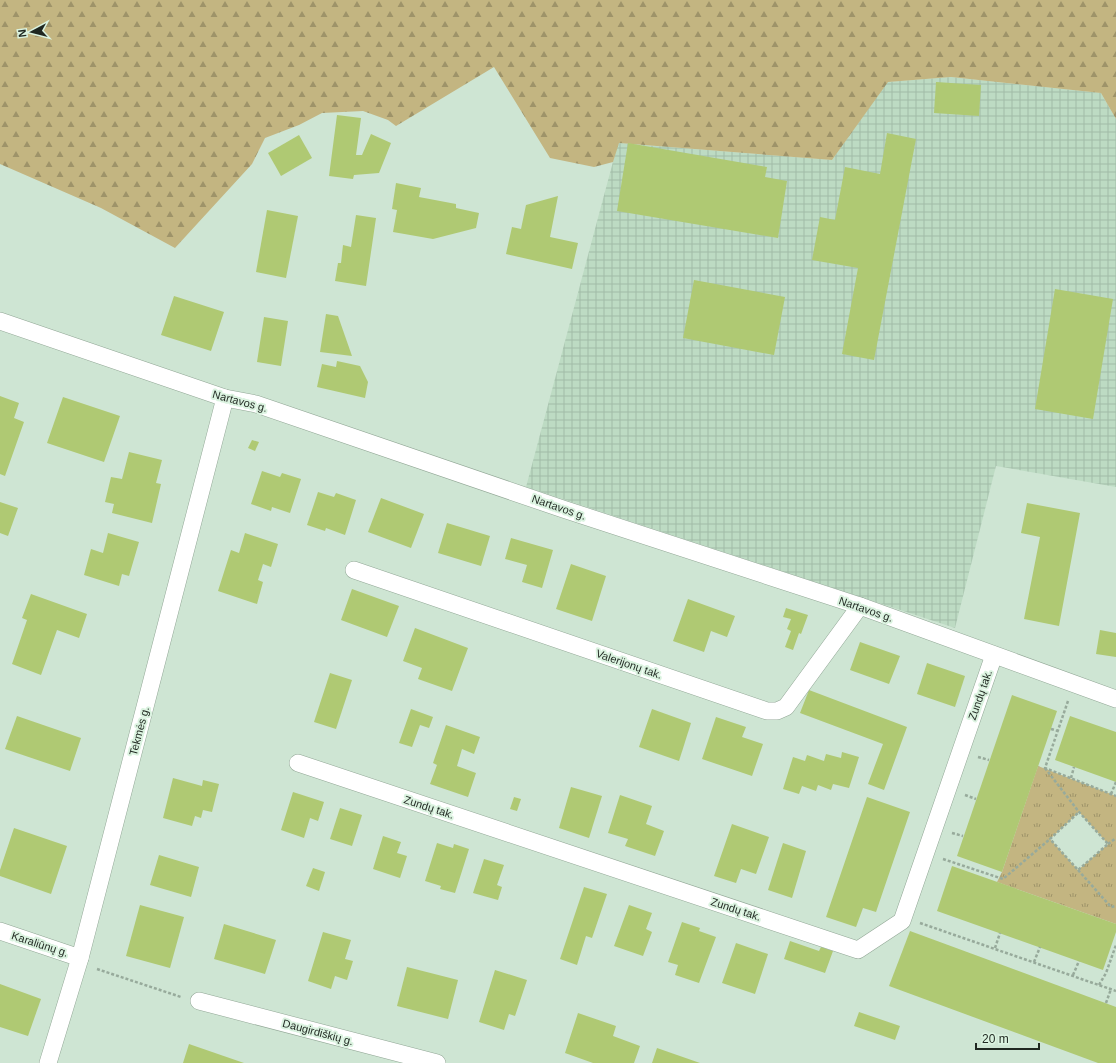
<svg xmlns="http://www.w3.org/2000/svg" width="1116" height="1063" font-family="Arial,sans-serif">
	<defs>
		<pattern id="industrial-grid" width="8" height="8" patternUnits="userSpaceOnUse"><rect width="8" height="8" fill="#bddbc3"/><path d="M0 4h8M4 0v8" fill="none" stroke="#a2bca7"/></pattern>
		<pattern id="grass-tufts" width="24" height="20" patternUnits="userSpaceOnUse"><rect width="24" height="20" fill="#c3b581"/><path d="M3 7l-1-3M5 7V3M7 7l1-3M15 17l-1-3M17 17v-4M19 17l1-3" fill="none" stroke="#9e9369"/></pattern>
		<pattern id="forest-firs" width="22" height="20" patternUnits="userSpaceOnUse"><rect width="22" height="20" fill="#c3b581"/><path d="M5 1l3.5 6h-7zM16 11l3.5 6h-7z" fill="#9e9369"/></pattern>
	</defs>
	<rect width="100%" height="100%" fill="#cee5d3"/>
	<!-- industrial -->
	<path fill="url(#industrial-grid)" d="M951 77 1101 93 1116 119V487L996 466 955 628 526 487 618 143 832 160 887 82Z"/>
	<!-- grass -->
	<path fill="url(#grass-tufts)" fill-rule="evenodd" d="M1038 766 1116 796V924L997 882 1002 872ZM1079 812 1108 844 1078 870 1050 839Z"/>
	<!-- forest -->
	<path fill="url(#forest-firs)" d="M0 0H1116V119L1101 93 951 77 888 82 832 160 619 143 613 162 594 167 550 158 494 67 396 126 388 120 363 111 322 113 299 125 265 138 252 164 175 248 101 208 0 164Z"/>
	<!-- building -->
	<g fill="#afc973">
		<path d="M936 82 981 85 979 116 934 113Z"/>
		<path d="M337 115 361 118 356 155H362L371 134 391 143 379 173 354 175 353 179 329 176Z"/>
		<path d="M887 133 916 139 874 360 842 354 858 268 812 260 820 217 835 220 845 167 880 174Z"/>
		<path d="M299 135 312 158 281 176 268 153Z"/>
		<path d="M628 143 767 167 765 177 787 181 778 238 617 211Z"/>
		<path d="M396 183 421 188 419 197 456 204V208L479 213 476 228 433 239 393 232 397 210 392 209Z"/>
		<path d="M558 196 550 237 578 243 572 269 506 254 512 227 521 229 526 205Z"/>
		<path d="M267 210 298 216 286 278 256 272Z"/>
		<path d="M356 215 376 218 366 286 335 281 338 263H341L343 245 351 247Z"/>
		<path d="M694 280 785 297 774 355 683 338Z"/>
		<path d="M1055 289 1113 299 1093 419 1035 409Z"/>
		<path d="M174 296 224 312 211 351 161 335Z"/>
		<path d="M326 314 338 316 352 356 320 352Z"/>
		<path d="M264 317 288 321 281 366 257 362Z"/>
		<path d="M337 361 360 366 368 382 365 398 317 387 322 364 336 367Z"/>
		<path d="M0 396 19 403 14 418 24 422 5 476 0 474Z"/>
		<path d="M63 397 120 416 104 462 47 443Z"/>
		<path d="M252 440 259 442 255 451 248 448Z"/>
		<path d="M129 452 162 460 156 483 161 484 152 523 112 513 114 504 105 502 111 477 122 479Z"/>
		<path d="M262 471 280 477 282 473 301 479 290 513 272 507 271 511 251 504Z"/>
		<path d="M318 492 334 497 336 493 356 500 345 535 326 528 325 531 307 525Z"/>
		<path d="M381 498 424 514 411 548 368 532Z"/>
		<path d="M0 502 18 508 8 536 0 533Z"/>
		<path d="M1027 503 1080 513 1059 626 1024 619 1040 537 1021 533Z"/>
		<path d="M447 523 490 536 481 566 438 553Z"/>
		<path d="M108 533 139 542 129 576 122 574 119 586 84 575 91 549 103 553Z"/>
		<path d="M245 533 278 544 271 567 263 564 258 580 263 582 257 604 218 591 231 550 239 553Z"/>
		<path d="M511 538 553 550 542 588 522 582 527 565 505 559Z"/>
		<path d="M571 564 606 576 592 621 556 609Z"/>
		<path d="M352 589 399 606 387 637 341 620Z"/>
		<path d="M31 594 87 614 79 638 57 630 41 675 12 664 27 620 22 618Z"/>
		<path d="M688 599 735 616 727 637 711 631 704 652 673 641Z"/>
		<path d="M786 608 808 615 801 634 799 633 793 650 785 647 791 631 787 629 791 619 783 617Z"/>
		<path d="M415 628 468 648 452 691 418 679 422 668 403 661Z"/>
		<path d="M1100 630 1116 633V657L1096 654Z"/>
		<path d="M860 642 900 656 889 684 850 670Z"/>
		<path d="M927 663 965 676 955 707 917 694Z"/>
		<path d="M330 673 352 680 336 729 314 722Z"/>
		<path d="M809 690 907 727 884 790 868 784 883 744 800 713Z"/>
		<path d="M1012 695 1057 711 1002 872 957 856Z"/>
		<path d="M411 709 433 717 429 728 420 725 412 747 399 743Z"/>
		<path d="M652 709 691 723 679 761 639 747Z"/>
		<path d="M17 716 81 738 70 771 5 749Z"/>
		<path d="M1070 716 1116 732V782L1055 760Z"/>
		<path d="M716 717 746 727 742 737 763 744 752 776 702 759Z"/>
		<path d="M446 725 480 737 474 754 462 749 457 766 476 773 468 797 430 784 437 765 433 763Z"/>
		<path d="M842 752 859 757 849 788 833 784 831 790 818 785 816 791 802 786 799 794 783 789 793 757 805 761 807 755 824 761 826 754 841 758Z"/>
		<path d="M173 778 202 786 203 780 219 784 212 812 203 810 201 818 195 816 192 826 163 818Z"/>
		<path d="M571 787 602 796 589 838 559 828Z"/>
		<path d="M293 792 324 802 318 821 310 818 304 838 281 830Z"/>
		<path d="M620 795 652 806 646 824 664 831 655 856 625 846 628 839 608 833Z"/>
		<path d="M514 797 521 799 517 811 510 809Z"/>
		<path d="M867 797 910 812 876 912 863 908 856 927 826 917Z"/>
		<path d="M340 808 362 815 352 846 330 839Z"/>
		<path d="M732 824 769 837 756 874 741 869 736 883 714 876Z"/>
		<path d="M14 828 67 846 51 894 0 876V870Z"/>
		<path d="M383 836 401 842 397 853 407 856 400 878 373 869Z"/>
		<path d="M437 843 453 848 454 844 469 849 455 893 440 889 441 886 425 881Z"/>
		<path d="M783 843 806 851 792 898 768 890Z"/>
		<path d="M159 855 199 867 191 897 150 885Z"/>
		<path d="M484 859 504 865 497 885 502 887 498 900 473 893Z"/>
		<path d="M952 866 1116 924V932L1103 970 937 911Z"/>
		<path d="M313 868 325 872 319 891 306 886Z"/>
		<path d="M584 887 607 894 592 938 586 936 577 965 560 959Z"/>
		<path d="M140 905 184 917 170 968 126 956Z"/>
		<path d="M629 905 652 913 646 929 652 932 643 956 614 946Z"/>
		<path d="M682 922 700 928 699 931 716 937 699 983 675 975 678 965 668 962Z"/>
		<path d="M224 924 276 940 265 974 214 959Z"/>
		<path d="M910 931 1116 1007V1063H1098L889 986Z"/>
		<path d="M323 932 351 940 345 959 353 961 347 980 335 976 331 989 308 981Z"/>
		<path d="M790 941 819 951 821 947 833 951 825 973 784 959Z"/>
		<path d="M736 943 768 954 755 994 722 983Z"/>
		<path d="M407 967 458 980 448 1019 397 1006Z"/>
		<path d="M495 970 527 980 515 1016 509 1014 504 1030 479 1022Z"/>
		<path d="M0 984 41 999 28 1036 0 1027Z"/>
		<path d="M859 1012 900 1026 895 1040 854 1026Z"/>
		<path d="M578 1013 616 1026 613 1036 640 1046 634 1063H593L565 1053Z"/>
		<path d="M189 1044 244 1063H183Z"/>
		<path d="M657 1048 700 1063H652Z"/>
	</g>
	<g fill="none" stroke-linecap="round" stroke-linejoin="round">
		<!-- minor casing -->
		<g stroke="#92a796" stroke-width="18">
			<g id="minor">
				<path d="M0 321 225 398 256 404 563 509 860 606 1116 699"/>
				<path d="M354 570 767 711H777L786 707 860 606"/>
				<path d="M298 763 858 950 902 921 994 655"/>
				<path d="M0 931 80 958"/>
				<path d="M199 1001 437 1063"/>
				<path d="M48 1063 80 958 225 398"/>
			</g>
		</g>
		<!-- path -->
		<g stroke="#97aa9b" stroke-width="2.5" stroke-dasharray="3 2" stroke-linecap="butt">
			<path d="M1068 701 1045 768 1116 796"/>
			<path d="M1051 729 1058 731"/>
			<path d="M978 757 989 760"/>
			<path d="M1045 768 1079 812 1108 844 1078 870 1050 839 1079 812"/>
			<path d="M1071 778 1074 767"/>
			<path d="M1111 794 1116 782"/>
			<path d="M965 795 976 799"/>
			<path d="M952 833 963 836"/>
			<path d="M1108 844 1116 838"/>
			<path d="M943 859 1003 879 1050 839"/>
			<path d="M1078 870 1111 907 1116 906"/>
			<path d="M920 923 1116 991"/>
			<path d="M995 948 1000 933"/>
			<path d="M1034 962 1040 947"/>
			<path d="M97 969 181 997"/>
			<path d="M1073 975 1079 961"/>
			<path d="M1099 985 1106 973 1116 945"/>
			<path d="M1106 1003 1111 989"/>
		</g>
		<!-- minor -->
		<use href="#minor" stroke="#fff" stroke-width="17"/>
	</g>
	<g text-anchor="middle" stroke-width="4" stroke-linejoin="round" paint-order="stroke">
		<!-- street labels -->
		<g font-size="11" fill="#1f2720" stroke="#dbf3e0">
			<text transform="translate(240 401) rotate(15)" y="4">Nartavos g.</text>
			<text transform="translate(559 507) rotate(19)" y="4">Nartavos g.</text>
			<text transform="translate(866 609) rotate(19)" y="4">Nartavos g.</text>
			<text transform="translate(629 664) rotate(19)" y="4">Valerijonų tak.</text>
			<text transform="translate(980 695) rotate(-71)" y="4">Zundų tak.</text>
			<text transform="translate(139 731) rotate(-75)" y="4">Tekmės g.</text>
			<text transform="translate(429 807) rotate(18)" y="4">Zundų tak.</text>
			<text transform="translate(736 909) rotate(18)" y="4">Zundų tak.</text>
			<text transform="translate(40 944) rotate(18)" y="4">Karaliūnų g.</text>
			<text transform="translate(318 1032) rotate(15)" y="4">Daugirdiškių g.</text>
		</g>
	</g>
	<!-- north arrow -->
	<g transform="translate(32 32) rotate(263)" stroke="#dbf3e0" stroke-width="3" paint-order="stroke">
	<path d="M0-3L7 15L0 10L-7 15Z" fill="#1f2720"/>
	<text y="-6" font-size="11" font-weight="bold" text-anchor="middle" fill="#1f2720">N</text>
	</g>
	<!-- scale -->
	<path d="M976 1043v6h63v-6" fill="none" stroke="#1f2720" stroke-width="2"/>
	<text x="982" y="1043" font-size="12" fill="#1f2720" stroke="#dbf3e0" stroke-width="3" paint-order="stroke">20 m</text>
</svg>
